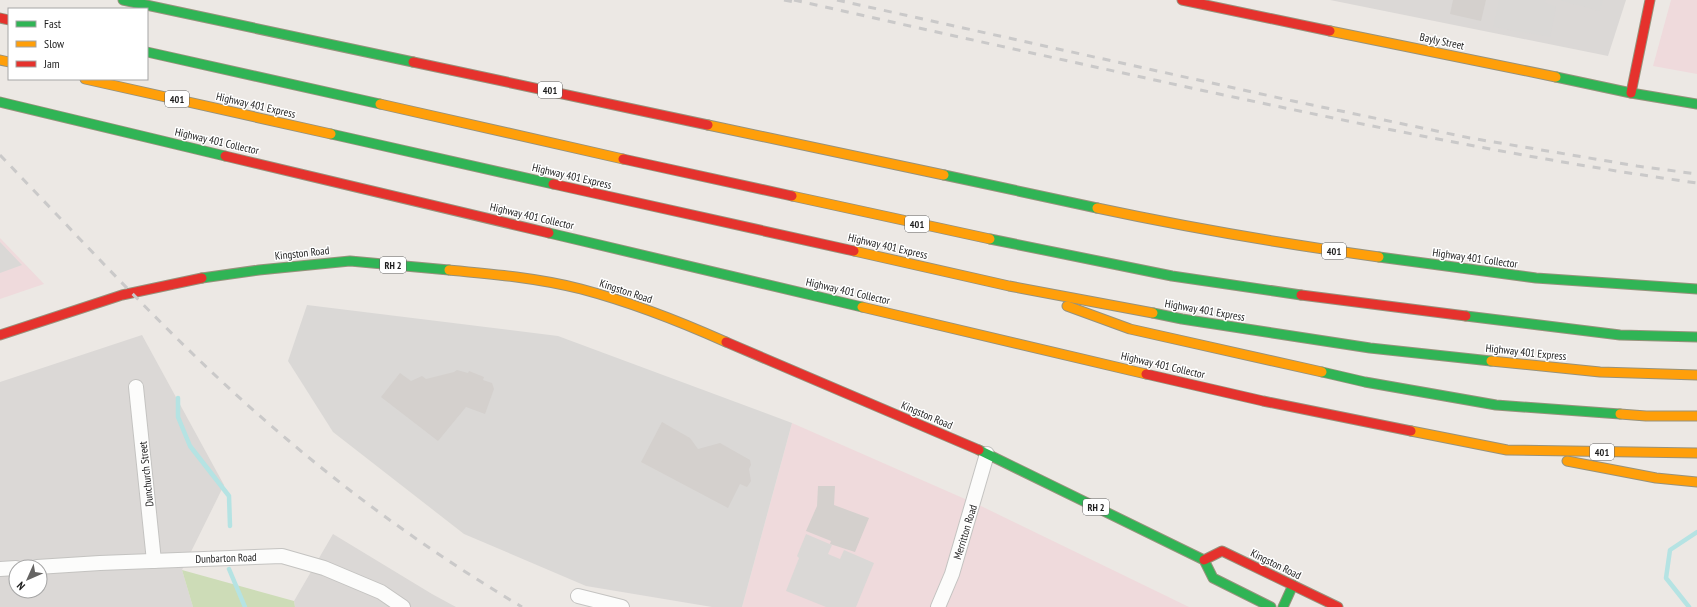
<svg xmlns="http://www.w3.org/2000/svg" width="1697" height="607" font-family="'PT Sans Narrow',sans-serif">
	<rect width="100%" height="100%" fill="#ece8e4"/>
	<!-- residential -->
	<g fill="#dbd8d6" fill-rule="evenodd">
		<path d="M1330 0H1626L1608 56Z"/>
		<path d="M142 335 224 485 182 570 193 607H0V382ZM16 567H40V591H16Z"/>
		<path d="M333 534 432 594 456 607H295L294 601Z"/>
	</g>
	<!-- commercial -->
	<g fill="#efdadc">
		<path d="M1671 0H1697V74L1653 66Z"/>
		<path d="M0 238 44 284 0 299Z"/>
		<path d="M792 423 981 506 1189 607H742Z"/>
	</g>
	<!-- religious -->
	<g fill="#dad8d6">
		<path d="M1499 0H1547L1544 2 1556 7 1550 37 1493 27Z"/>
		<path d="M1559 0H1603L1599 11Z"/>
		<path d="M0 242 22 265 0 273Z"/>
		<path d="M307 305 558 336 792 423 742 607H712L586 586 464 534 333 432 288 361Z"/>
		<path d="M806 534 832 545 828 554 840 559 844 550 874 563 856 607H826L786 591 799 558 797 556Z"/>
	</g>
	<!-- forest -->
	<path fill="#cddcb7" d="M182 570 294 601 295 607H193Z"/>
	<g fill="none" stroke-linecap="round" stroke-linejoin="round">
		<!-- stream -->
		<g stroke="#b5e3e3" stroke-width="4.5">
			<path d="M178 398V417L190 446 229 496 230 526"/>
			<path d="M229 569 245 607"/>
			<path d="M1689 607 1666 578 1670 550 1697 532"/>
		</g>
	</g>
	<!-- building -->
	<g fill="#d4d0cd">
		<path d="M1453 0H1486L1481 21 1450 14Z"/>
		<path d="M457 370 468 373 469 371 484 377 483 380 492 383 494 389 485 414 466 407 438 441 381 397 400 373 411 381 422 376 426 379 454 372Z"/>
		<path d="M662 422 690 438 698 449 720 443 750 460 751 465 749 469 751 481 747 487 740 484 728 508 641 462Z"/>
		<path d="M818 486H835L834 505 869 518 855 552 830 544 831 541 806 531 817 506Z"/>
	</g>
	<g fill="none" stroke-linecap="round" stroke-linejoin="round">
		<!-- street casing -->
		<g stroke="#c4c3c1" stroke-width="16">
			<g id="street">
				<path d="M136 387 154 561"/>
				<path d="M37 567 100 563 282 556 324 568 381 592 403 607"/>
				<path d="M0 569 16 568"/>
				<path d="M578 596 622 607"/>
				<path d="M938 607 952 574 987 454"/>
			</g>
		</g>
		<!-- fast casing -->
		<g stroke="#97927c" stroke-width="11">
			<g id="fast">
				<path d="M123 0 413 62"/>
				<path d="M147 52 380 104"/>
				<path d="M1556 77 1631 93 1697 104"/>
				<path d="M0 102 225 156"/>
				<path d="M331 134 553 184"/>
				<path d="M944 175 1097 208"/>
				<path d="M549 233 862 307"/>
				<path d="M990 239 1172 276 1301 295"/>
				<path d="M1379 257 1536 278 1697 289"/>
				<path d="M202 278 259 270 350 261 449 270"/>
				<path d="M1153 313 1182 319 1370 348 1491 361"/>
				<path d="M1466 316 1620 335 1697 337"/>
				<path d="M1322 372 1365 382 1496 405 1620 414"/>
				<path d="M979 450 1204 560 1213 578 1271 607"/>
				<path d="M1283 607 1293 585"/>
			</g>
		</g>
		<!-- slow casing -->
		<g stroke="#97927c" stroke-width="11">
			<g id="slow">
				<path d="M1330 31 1556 77"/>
				<path d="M0 60 9 62"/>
				<path d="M85 79 331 134"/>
				<path d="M380 104 623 159"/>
				<path d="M708 125 944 175"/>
				<path d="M792 196 990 239"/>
				<path d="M1097 208C1191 228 1284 244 1379 257"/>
				<path d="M854 251 1009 286 1153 313"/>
				<path d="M449 270C493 274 538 278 581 289 630 302 679 321 726 342"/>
				<path d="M1067 306 1130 329 1322 372"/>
				<path d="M862 307 1146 374"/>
				<path d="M1491 361 1600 372 1697 375"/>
				<path d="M1620 414 1646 416H1697"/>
				<path d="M1411 431 1507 450 1697 453"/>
				<path d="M1567 461 1656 478 1697 482"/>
			</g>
		</g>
		<!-- jam casing -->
		<g stroke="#97927c" stroke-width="11">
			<g id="jam">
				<path d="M1182 0 1330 31"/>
				<path d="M0 18 9 20"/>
				<path d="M413 62 708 125"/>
				<path d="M1631 93 1650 0"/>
				<path d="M225 156 549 233"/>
				<path d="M623 159 792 196"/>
				<path d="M553 184 854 251"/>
				<path d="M1301 295 1466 316"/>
				<path d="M0 335 122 295 202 278"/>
				<path d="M726 342 979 450"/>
				<path d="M1146 374 1263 401 1411 431"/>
				<path d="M1204 560 1222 551 1338 607"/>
			</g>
		</g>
		<!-- street -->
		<use href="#street" stroke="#fcfcfb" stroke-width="14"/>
		<!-- fast -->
		<use href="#fast" stroke="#30b455" stroke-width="9"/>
		<!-- slow -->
		<use href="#slow" stroke="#ff9f0a" stroke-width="9"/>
		<!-- jam -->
		<use href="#jam" stroke="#e5322d" stroke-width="9"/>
		<!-- rail -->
		<g stroke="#cac9c9" stroke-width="3" stroke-dasharray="8 8" stroke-linecap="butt">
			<path d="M784 0 799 3"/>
			<path d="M794 0C931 31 1068 61 1205 91 1369 126 1532 160 1697 183"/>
			<path d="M837 0 1293 101 1470 138 1637 166 1697 174"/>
			<path d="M0 155C94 253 185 354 289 441 362 503 440 558 522 607"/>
		</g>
	</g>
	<g text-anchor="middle" stroke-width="3" stroke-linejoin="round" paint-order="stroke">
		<!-- shield labels -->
		<g fill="#fff" stroke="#616161" stroke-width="1">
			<rect x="538" y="82" width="24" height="16" rx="3"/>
			<rect x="165" y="91" width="24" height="16" rx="3"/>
			<rect x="905" y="216" width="24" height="16" rx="3"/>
			<rect x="1322" y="243" width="24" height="16" rx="3"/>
			<rect x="380" y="257" width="26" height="16" rx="3"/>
			<rect x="1590" y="444" width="24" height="16" rx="3"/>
			<rect x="1083" y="499" width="26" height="16" rx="3"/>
		</g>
		<g font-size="10" font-weight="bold" fill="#1d1d1d">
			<text x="550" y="94">401</text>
			<text x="177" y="103">401</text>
			<text x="917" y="228">401</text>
			<text x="1334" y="255">401</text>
			<text x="393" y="269">RH 2</text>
			<text x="1602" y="456">401</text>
			<text x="1096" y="511">RH 2</text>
		</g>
		<!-- street labels -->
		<g font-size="11" fill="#1d1d1d" stroke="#fff">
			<text transform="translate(1442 41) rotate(12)" y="4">Bayly Street</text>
			<text transform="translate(256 105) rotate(13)" y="4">Highway 401 Express</text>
			<text transform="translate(217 141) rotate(13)" y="4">Highway 401 Collector</text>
			<text transform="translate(572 176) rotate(13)" y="4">Highway 401 Express</text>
			<text transform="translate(532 216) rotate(13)" y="4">Highway 401 Collector</text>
			<text transform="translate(888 246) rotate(13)" y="4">Highway 401 Express</text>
			<text transform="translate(302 253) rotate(-6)" y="4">Kingston Road</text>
			<text transform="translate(1475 258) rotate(8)" y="4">Highway 401 Collector</text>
			<text transform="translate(626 291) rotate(18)" y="4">Kingston Road</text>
			<text transform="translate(848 291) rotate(13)" y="4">Highway 401 Collector</text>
			<text transform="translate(1205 310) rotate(10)" y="4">Highway 401 Express</text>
			<text transform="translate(1526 352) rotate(6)" y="4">Highway 401 Express</text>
			<text transform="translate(1163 365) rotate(13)" y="4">Highway 401 Collector</text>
			<text transform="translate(927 415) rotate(23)" y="4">Kingston Road</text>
			<text transform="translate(146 474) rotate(-96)" y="4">Dunchurch Street</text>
			<text transform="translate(965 532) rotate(-73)" y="4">Merritton Road</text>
			<text transform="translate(226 558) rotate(-2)" y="4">Dunbarton Road</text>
			<text transform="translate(1276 564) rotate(26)" y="4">Kingston Road</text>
		</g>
	</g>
	<!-- legend -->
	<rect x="8" y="8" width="140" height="72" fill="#ffffff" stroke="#a5a5a5"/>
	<rect x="16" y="21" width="20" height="6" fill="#30b455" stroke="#a5a5a5"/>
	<text x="44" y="28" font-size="12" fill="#1d1d1d">Fast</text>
	<rect x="16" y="41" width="20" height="6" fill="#ff9f0a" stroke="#a5a5a5"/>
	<text x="44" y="48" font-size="12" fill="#1d1d1d">Slow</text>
	<rect x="16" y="61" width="20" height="6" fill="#e5322d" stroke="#a5a5a5"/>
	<text x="44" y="68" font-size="12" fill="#1d1d1d">Jam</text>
	<!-- north arrow -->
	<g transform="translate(28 579) rotate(225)"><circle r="19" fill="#ffffff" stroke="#a5a5a5"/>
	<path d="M0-3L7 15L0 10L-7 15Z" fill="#656463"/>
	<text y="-6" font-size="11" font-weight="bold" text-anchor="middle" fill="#1d1d1d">N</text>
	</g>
</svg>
